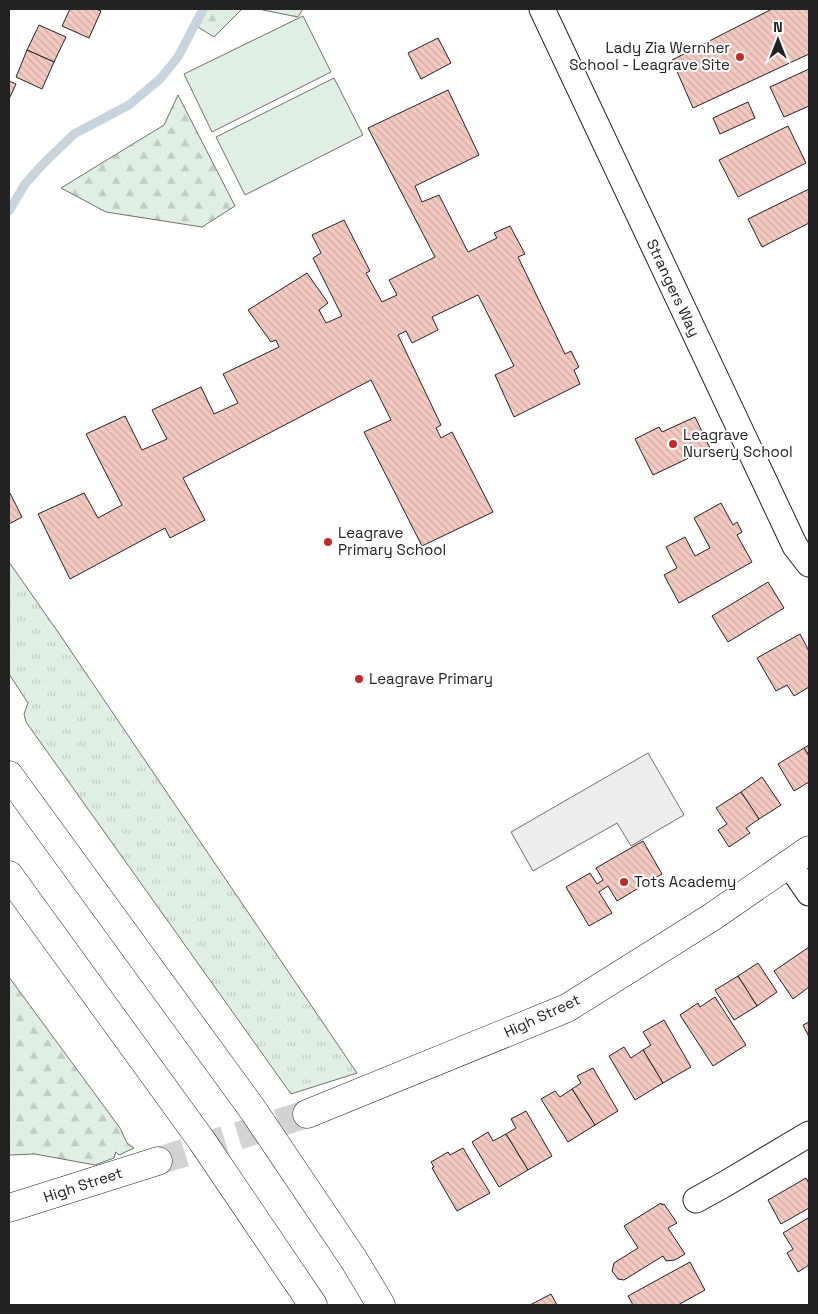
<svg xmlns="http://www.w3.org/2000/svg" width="818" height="1314" font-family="'Space Grotesk',sans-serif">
	<defs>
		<pattern id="grass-tufts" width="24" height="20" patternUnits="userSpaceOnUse" patternTransform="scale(1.25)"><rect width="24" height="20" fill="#e0efe3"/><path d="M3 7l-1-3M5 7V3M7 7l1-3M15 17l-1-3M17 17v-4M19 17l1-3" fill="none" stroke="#c0cdc2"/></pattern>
		<pattern id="forest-firs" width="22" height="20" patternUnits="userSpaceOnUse" patternTransform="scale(1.25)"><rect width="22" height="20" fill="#e0efe3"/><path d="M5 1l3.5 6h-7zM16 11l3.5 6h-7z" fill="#c0cdc2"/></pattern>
		<pattern id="building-back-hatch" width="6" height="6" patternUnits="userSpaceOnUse" patternTransform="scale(1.25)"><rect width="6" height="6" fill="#f3c9c0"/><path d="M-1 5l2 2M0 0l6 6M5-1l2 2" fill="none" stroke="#d0aca5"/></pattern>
	</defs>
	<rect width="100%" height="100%" fill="#fff"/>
	<!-- grass -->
	<path fill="url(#grass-tufts)" stroke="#6f6f6f" d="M9 562 58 632 357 1073 291 1094 26 722 24 714 28 703 9 674Z"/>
	<!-- forest -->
	<g fill="url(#forest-firs)" stroke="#6f6f6f">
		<path d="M207 9H254H242L214 37 198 27Z"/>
		<path d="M258 9H303L298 17Z"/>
		<path d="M178 95 235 206 202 227 106 212 61 188 164 125Z"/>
		<path d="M9 977 120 1128 127 1143 134 1148 119 1155 116 1152 114 1158 95 1165 35 1154 9 1155Z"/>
	</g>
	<!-- pitch -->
	<g fill="#e0efe3" stroke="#6f6f6f">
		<path d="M303 16 331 72 212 132 184 74Z"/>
		<path d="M334 78 363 135 245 195 216 137Z"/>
	</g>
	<!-- parking -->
	<path fill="#ededed" stroke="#6f6f6f" d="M648 753 684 815 631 846 617 823 533 871 511 832Z"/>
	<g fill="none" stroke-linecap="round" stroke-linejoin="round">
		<!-- stream -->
		<path stroke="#c7d3dd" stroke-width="9" d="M9 211 25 184 43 164 74 134 129 105 160 79 178 57 203 9"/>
	</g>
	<!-- building -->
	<g fill="url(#building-back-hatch)" stroke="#222">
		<path d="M70 9H96L101 11 89 38 62 26Z"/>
		<path d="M772 9H809V54L693 108 672 60Z"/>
		<path d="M39 25 66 37 54 62 27 50Z"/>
		<path d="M438 38 451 63 421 79 408 53Z"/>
		<path d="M27 50 54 62 42 89 16 77Z"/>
		<path d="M809 69V106L784 117 770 87Z"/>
		<path d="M9 81 16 84 9 99Z"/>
		<path d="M448 90 479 155 415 186 422 202 439 195 468 252 497 238 494 233 510 226 525 254 518 257 565 354 571 351 579 367 574 370 580 384 514 417 495 375 514 366 478 295 432 317 438 330 412 343 406 331 398 335 441 425 436 428 441 438 452 432 493 512 422 546 364 432 391 420 371 380 183 478 205 520 170 538 165 528 70 579 38 514 84 493 98 518 122 505 86 434 125 416 142 450 167 439 152 410 201 387 214 414 238 403 223 374 279 347 276 340 271 342 248 310 307 273 328 303 319 310 326 323 342 316 313 258 321 253 312 235 344 220 370 271 366 273 382 302 397 295 389 280 435 257 368 128Z"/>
		<path d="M748 102 755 118 720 134 713 118Z"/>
		<path d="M788 126 806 163 738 197 719 160Z"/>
		<path d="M809 189V223L762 247 748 219Z"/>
		<path d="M695 417 710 448 653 475 635 439 659 427 662 432Z"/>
		<path d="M9 493H10L22 517 9 524Z"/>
		<path d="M721 503 733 525 737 522 742 532 737 535 752 562 679 603 664 575 677 568 666 547 685 537 695 556 710 548 694 518Z"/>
		<path d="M768 582 784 608 728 642 712 616Z"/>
		<path d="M800 634 809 651V687L794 696 787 685 776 691 757 658Z"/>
		<path d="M809 745V756L804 748Z"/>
		<path d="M804 748 809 756V782L794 791 778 764Z"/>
		<path d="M762 777 781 805 759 819 741 792Z"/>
		<path d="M741 792 759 819 746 828 750 833 729 847 718 830 727 824 716 808Z"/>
		<path d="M643 841 662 874 617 901 608 886 599 892 612 913 589 926 566 887 590 873 597 884 603 880 596 868Z"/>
		<path d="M809 947V987L793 999 774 971Z"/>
		<path d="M758 963 777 992 757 1006 738 976Z"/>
		<path d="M738 976 757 1006 734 1020 715 990Z"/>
		<path d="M715 997 746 1045 713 1066 680 1015 698 1003 700 1007Z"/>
		<path d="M664 1020 691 1067 663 1083 643 1050 651 1045 643 1032Z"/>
		<path d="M809 1022V1037L803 1025Z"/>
		<path d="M624 1047 631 1058 643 1050 663 1083 635 1100 609 1056Z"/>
		<path d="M593 1068 618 1111 595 1125 572 1089 581 1083 577 1076Z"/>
		<path d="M572 1089 595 1125 568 1142 541 1099 555 1091 560 1097Z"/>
		<path d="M526 1111 552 1156 528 1170 506 1134 516 1128 511 1119Z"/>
		<path d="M488 1132 493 1141 506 1134 528 1170 499 1187 472 1142Z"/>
		<path d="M463 1148 490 1193 457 1211 432 1168 434 1167 431 1162 448 1152 450 1155Z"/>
		<path d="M806 1178 809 1183V1208L781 1224 768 1200Z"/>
		<path d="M661 1203 662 1205 664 1204 677 1223 668 1228 685 1254 675 1260 666 1261 663 1256 624 1280 618 1279 612 1271 614 1263 638 1248 624 1226Z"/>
		<path d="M808 1218 809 1220V1265L798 1272 787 1253 793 1249 783 1233Z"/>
		<path d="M690 1262 705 1290 678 1305H633L628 1296Z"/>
		<path d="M551 1294 557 1305H530Z"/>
	</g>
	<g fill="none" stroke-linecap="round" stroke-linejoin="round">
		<!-- tertiary-tunnel -->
		<path stroke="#d3d3d3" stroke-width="28" stroke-dasharray="28 14" stroke-linecap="butt" d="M158 1161 307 1114"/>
		<!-- minor casing -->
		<g stroke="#222" stroke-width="27">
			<g id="minor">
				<path d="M542 9 795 546 809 564"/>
				<path d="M789 864 809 893"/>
				<path d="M696 1200 725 1184 809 1134"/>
			</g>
		</g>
		<!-- tertiary casing -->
		<g stroke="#222" stroke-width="29">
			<g id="tertiary">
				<path d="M307 1114 567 1008 712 917 809 850"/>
				<path d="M9 1208 158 1161"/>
			</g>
		</g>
		<!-- motorway casing -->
		<g stroke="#222" stroke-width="29">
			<g id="motorway">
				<path d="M9 775 253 1110 354 1260 381 1305"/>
				<path d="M9 875 202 1141 313 1305"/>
			</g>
		</g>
		<!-- minor -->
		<use href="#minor" stroke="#fff" stroke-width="25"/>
		<!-- tertiary -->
		<use href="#tertiary" stroke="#fff" stroke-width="28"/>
		<!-- motorway -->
		<use href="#motorway" stroke="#fff" stroke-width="28"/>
	</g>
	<!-- markers -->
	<g fill="#c62828" stroke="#fff" stroke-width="2">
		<circle cx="740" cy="57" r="5"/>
		<circle cx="673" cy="444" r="5"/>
		<circle cx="328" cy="542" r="5"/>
		<circle cx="359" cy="679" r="5"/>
		<circle cx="624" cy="882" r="5"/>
	</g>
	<g text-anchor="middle" stroke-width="4" stroke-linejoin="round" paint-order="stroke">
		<!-- poi labels -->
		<g font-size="15" fill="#222" stroke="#fff" text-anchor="start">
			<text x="730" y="53" text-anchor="end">Lady Zia Wernher<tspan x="730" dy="17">School - Leagrave Site</tspan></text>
			<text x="683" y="440">Leagrave<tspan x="683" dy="17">Nursery School</tspan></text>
			<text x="338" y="538">Leagrave<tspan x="338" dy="17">Primary School</tspan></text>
			<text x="369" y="684">Leagrave Primary</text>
			<text x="634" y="887">Tots Academy</text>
		</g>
		<!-- street labels -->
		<g font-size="15" fill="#222" stroke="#fff">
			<text transform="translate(673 288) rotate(65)" y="5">Strangers Way</text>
			<text transform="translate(542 1016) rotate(-25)" y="5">High Street</text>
			<text transform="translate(83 1185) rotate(-18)" y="5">High Street</text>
		</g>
	</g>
	<!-- border -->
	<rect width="818" height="1314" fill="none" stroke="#222222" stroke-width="20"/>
	<!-- north arrow -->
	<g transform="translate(778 40)" stroke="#ffffff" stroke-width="4" paint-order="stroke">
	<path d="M0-4L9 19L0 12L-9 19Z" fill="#222222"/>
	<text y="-8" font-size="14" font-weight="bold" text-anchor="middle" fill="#222222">N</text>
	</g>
</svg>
